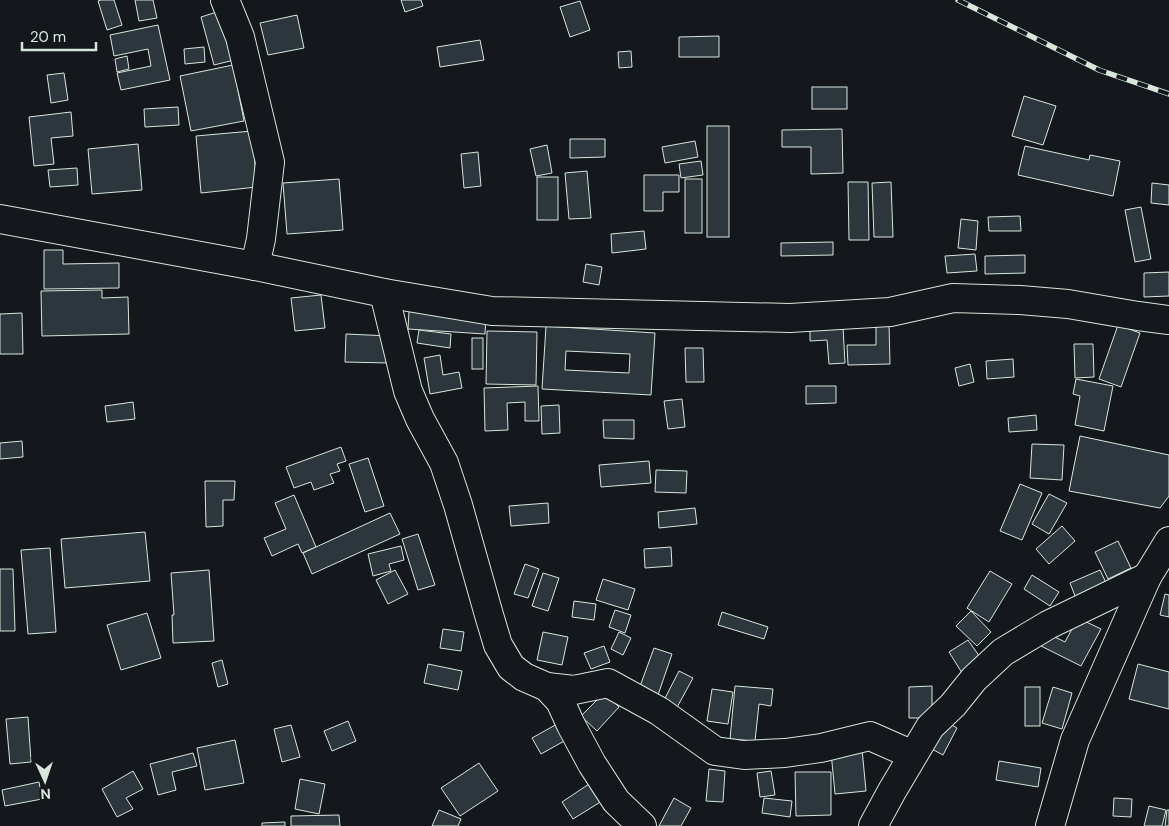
<svg xmlns="http://www.w3.org/2000/svg" width="1169" height="826" font-family="'DM Sans',sans-serif">
	<rect width="100%" height="100%" fill="#14181c"/>
	<!-- building -->
	<g fill="#2c363c" stroke="#d8e6dc" fill-rule="evenodd">
		<path d="M101 0H114L122 25 107 30 98 1Z"/>
		<path d="M135 0H153L157 18 139 21Z"/>
		<path d="M401 0H421L423 6 405 12Z"/>
		<path d="M580 1 590 30 570 37 560 7Z"/>
		<path d="M220 11 234 60 214 65 201 17Z"/>
		<path d="M297 15 304 48 268 55 260 23Z"/>
		<path d="M158 25 170 80 121 90 117 73 151 66 148 49 114 56 110 35Z"/>
		<path d="M719 36V57H679V37Z"/>
		<path d="M480 40 484 60 440 67 437 47Z"/>
		<path d="M204 47 205 62 185 64 184 49Z"/>
		<path d="M631 51 632 67 619 68 618 52Z"/>
		<path d="M127 56 129 69 117 72 115 59Z"/>
		<path d="M233 65 244 121 191 131 180 76Z"/>
		<path d="M64 73 68 100 51 103 47 75Z"/>
		<rect x="812" y="87" width="35" height="22"/>
		<path d="M1024 96 1056 106 1043 145 1012 136Z"/>
		<path d="M178 107 179 125 145 127 144 109Z"/>
		<path d="M71 112 73 136 51 138 54 164 34 166 29 117Z"/>
		<rect x="707" y="126" width="22" height="111"/>
		<path d="M842 129 843 173 811 174V147H782V130Z"/>
		<path d="M252 131 257 187 201 193 196 136Z"/>
		<path d="M570 139H605V157L570 158Z"/>
		<path d="M695 141 698 157 665 163 662 147Z"/>
		<path d="M138 144 142 190 92 194 88 149Z"/>
		<path d="M547 145 552 173 536 176 530 149Z"/>
		<path d="M1025 146 1089 160 1090 155 1120 161 1113 196 1018 175Z"/>
		<path d="M478 152 481 186 464 188 461 154Z"/>
		<path d="M701 161 703 175 681 178 679 164Z"/>
		<path d="M77 168 78 185 50 187 48 170Z"/>
		<path d="M587 171 591 218 569 219 565 173Z"/>
		<path d="M644 175H679V192H663V211H644Z"/>
		<rect x="537" y="177" width="21" height="43"/>
		<path d="M339 179 343 230 287 234 283 183Z"/>
		<rect x="685" y="179" width="17" height="54"/>
		<path d="M848 182H868L869 240H849Z"/>
		<path d="M891 182 893 237H874L872 183Z"/>
		<path d="M1152 183 1169 185V205L1151 203Z"/>
		<path d="M1141 207 1151 259 1135 262 1125 210Z"/>
		<path d="M1020 216 1021 231H989L988 217Z"/>
		<path d="M961 219 978 221 976 250 958 248Z"/>
		<path d="M644 231 646 249 612 253 611 234Z"/>
		<path d="M833 242V255L781 256V243Z"/>
		<path d="M44 250H63V264L119 263V288L44 289Z"/>
		<path d="M975 254 977 271 947 273 945 256Z"/>
		<path d="M1025 255V273L985 274V256Z"/>
		<path d="M586 264 602 267 599 285 583 282Z"/>
		<path d="M1169 272V296L1144 297V273Z"/>
		<path d="M102 290V298L128 297 129 334 42 336 41 291Z"/>
		<path d="M321 295 325 328 295 331 291 298Z"/>
		<path d="M409 311 486 316 485 334 408 329Z"/>
		<path d="M22 313 23 354H0V314Z"/>
		<path d="M876 325H889L890 364 848 365 847 345H876Z"/>
		<path d="M1118 325 1140 333 1121 387 1099 379Z"/>
		<path d="M546 326 655 333 651 395 542 389ZM566 351 630 354 629 373 565 370Z"/>
		<path d="M843 327 845 363 829 364 827 340 810 341V328Z"/>
		<path d="M419 330 451 334 450 348 417 343Z"/>
		<path d="M487 331 537 332 536 385 486 384Z"/>
		<path d="M346 334 390 336 389 363 345 362Z"/>
		<rect x="472" y="338" width="11" height="31"/>
		<path d="M1074 344H1093L1094 377 1075 378Z"/>
		<path d="M685 348H703L704 382H686Z"/>
		<path d="M440 355 443 375 459 372 462 388 430 394 424 358Z"/>
		<path d="M1013 359 1014 377 987 379 986 361Z"/>
		<path d="M970 364 974 382 959 386 955 368Z"/>
		<path d="M1076 379 1113 386 1104 431 1075 425 1080 396 1073 394Z"/>
		<path d="M538 386 539 421H525V402L507 403 508 430 485 431 484 388Z"/>
		<path d="M806 386H836V403L806 404Z"/>
		<path d="M682 399 685 427 668 429 664 401Z"/>
		<path d="M133 402 135 419 107 422 105 406Z"/>
		<path d="M559 405 560 433 542 434 541 406Z"/>
		<path d="M1036 415 1037 430 1009 432 1008 418Z"/>
		<path d="M603 420H634V439L604 438Z"/>
		<path d="M1080 436 1169 455V496L1160 508 1069 491Z"/>
		<path d="M22 441 23 457 0 459V443Z"/>
		<path d="M1032 444 1064 445 1062 480 1030 478Z"/>
		<path d="M341 447 346 461 337 464 340 471 330 474 334 483 314 490 311 482 294 488 286 467Z"/>
		<path d="M368 458 384 506 365 512 349 464Z"/>
		<path d="M649 461 651 483 601 487 599 465Z"/>
		<path d="M656 470 687 471 686 493 655 492Z"/>
		<path d="M205 481H235L234 500H223V526L206 527Z"/>
		<path d="M1020 484 1042 493 1022 540 1000 531Z"/>
		<path d="M1049 494 1067 503 1049 534 1032 524Z"/>
		<path d="M294 495 316 547 302 553 298 544 272 556 264 538 286 529 275 503Z"/>
		<path d="M548 503 549 523 511 526 509 506Z"/>
		<path d="M695 508 697 524 659 528 658 512Z"/>
		<path d="M390 513 400 534 312 574 303 553Z"/>
		<path d="M1062 526 1075 541 1049 564 1036 549Z"/>
		<path d="M145 532 150 581 65 588 61 539Z"/>
		<path d="M418 534 435 585 418 590 402 539Z"/>
		<path d="M1118 541 1131 568 1108 579 1095 552Z"/>
		<path d="M401 546 404 560 389 564 391 571 373 576 368 554Z"/>
		<path d="M671 547 672 566 645 568 644 549Z"/>
		<path d="M50 548 56 632 28 634 21 550Z"/>
		<path d="M525 564 539 569 528 598 514 594Z"/>
		<path d="M0 569H13L15 631H0Z"/>
		<path d="M209 570 214 641 173 643 172 615H174L171 573Z"/>
		<path d="M395 570 408 594 388 604 376 580Z"/>
		<path d="M1100 570 1108 587 1077 601 1070 583Z"/>
		<path d="M990 571 1012 584 989 622 967 608Z"/>
		<path d="M543 573 559 578 548 611 532 606Z"/>
		<path d="M1032 575 1059 592 1050 606 1024 589Z"/>
		<path d="M603 579 635 589 628 610 596 600Z"/>
		<path d="M1165 594 1169 595V617L1160 615Z"/>
		<path d="M574 601 596 604 594 620 572 617Z"/>
		<path d="M615 610 631 615 625 633 609 627Z"/>
		<path d="M971 611 991 632 977 646 956 626Z"/>
		<path d="M722 612 768 627 764 639 718 625Z"/>
		<path d="M147 613 161 658 121 670 107 625Z"/>
		<path d="M1078 618 1101 629 1081 666 1041 646 1047 633 1065 642Z"/>
		<path d="M443 629 464 632 461 651 440 648Z"/>
		<path d="M543 632 568 637 562 665 537 660Z"/>
		<path d="M619 632 631 638 623 655 611 649Z"/>
		<path d="M968 640 982 660 962 673 949 652Z"/>
		<path d="M604 646 610 662 591 669 584 653Z"/>
		<path d="M654 648 672 654 658 695 639 689Z"/>
		<path d="M222 660 228 684 218 687 212 663Z"/>
		<path d="M428 664 462 671 458 690 424 683Z"/>
		<path d="M1138 664 1169 672V709L1129 699Z"/>
		<path d="M679 671 693 678 675 711 662 704Z"/>
		<path d="M735 686 773 689 771 706 759 704 755 741 730 739Z"/>
		<path d="M932 686V718H909V687Z"/>
		<rect x="1025" y="687" width="15" height="39"/>
		<path d="M1053 687 1072 693 1062 729 1042 723Z"/>
		<path d="M712 689 733 692 728 724 707 721Z"/>
		<path d="M604 693 619 707 597 731 581 716Z"/>
		<path d="M28 717 31 762 10 764 6 719Z"/>
		<path d="M566 719 575 735 541 754 532 738Z"/>
		<path d="M348 721 356 741 332 751 324 731Z"/>
		<path d="M945 721 957 728 943 755 930 748Z"/>
		<path d="M291 725 300 757 282 762 274 729Z"/>
		<path d="M235 740 244 783 205 790 197 748Z"/>
		<path d="M862 749 866 791 835 794 831 752Z"/>
		<path d="M193 753 197 766 172 772 176 790 158 795 150 764Z"/>
		<path d="M999 761 1041 768 1038 787 996 780Z"/>
		<path d="M479 763 498 791 460 816 441 788Z"/>
		<path d="M709 769 725 771 723 802 706 801Z"/>
		<path d="M133 771 143 789 126 798 133 809 117 817 102 789Z"/>
		<path d="M771 771 775 795 760 797 757 773Z"/>
		<path d="M795 772H831V815L796 816Z"/>
		<path d="M598 778 610 796 573 819 562 802Z"/>
		<path d="M300 779 325 784 319 814 295 809Z"/>
		<path d="M39 782 42 799 5 806 2 790Z"/>
		<path d="M674 798 691 808 681 826H659Z"/>
		<path d="M764 798 792 801 790 817 762 813Z"/>
		<path d="M1114 798 1132 799 1131 817 1113 816Z"/>
		<path d="M1149 806 1166 810 1162 826H1144Z"/>
		<path d="M439 810 461 819 458 826H432Z"/>
		<path d="M1167 810H1169V826H1165Z"/>
		<path d="M339 815 340 826H291V816Z"/>
		<path d="M285 822V826H262V823Z"/>
	</g>
	<g fill="none" stroke-linecap="round" stroke-linejoin="round">
		<!-- minor casing -->
		<g stroke="#d8e6dc" stroke-width="30">
			<g id="minor">
				<path d="M225 0 240 37 270 162 261 239 255 266"/>
				<path d="M0 219 255 266 384 293 492 311 790 318 890 312 953 298 1020 300 1068 304 1138 316 1169 320"/>
				<path d="M384 293 408 391 420 419 444 463 458 505 489 615 498 645 511 667 524 677 547 687 574 690 608 683 659 711 715 751 744 755 785 753 821 748 870 736 913 755"/>
				<path d="M547 687 560 701 571 725 592 764 616 801 642 826"/>
				<path d="M873 826 892 791 930 727 953 705 974 679 1003 652 1048 625 1147 577"/>
				<path d="M1050 826 1075 740 1147 577 1169 541"/>
			</g>
		</g>
		<!-- minor -->
		<use href="#minor" stroke="#14181c" stroke-width="28"/>
		<!-- rail casing -->
		<g stroke="#d8e6dc" stroke-width="5.5">
			<path id="rail" d="M958 0 1099 70 1169 94"/>
		</g>
		<!-- rail -->
		<use href="#rail" stroke="#14181c" stroke-width="4" stroke-dasharray="11" stroke-linecap="butt"/>
	</g>
	<!-- north arrow -->
	<g transform="translate(45 781) rotate(177)" stroke="#14181c" stroke-width="4" paint-order="stroke">
	<path d="M0-4L9 19L0 12L-9 19Z" fill="#d8e6dc"/>
	<text y="-8" font-size="14" font-weight="bold" text-anchor="middle" fill="#d8e6dc">N</text>
	</g>
	<!-- scale -->
	<path d="M22 42v8h74v-8" fill="none" stroke="#d8e6dc" stroke-width="2.5"/>
	<text x="30" y="42" font-size="15" fill="#d8e6dc" stroke="#14181c" stroke-width="4" paint-order="stroke">20 m</text>
</svg>
